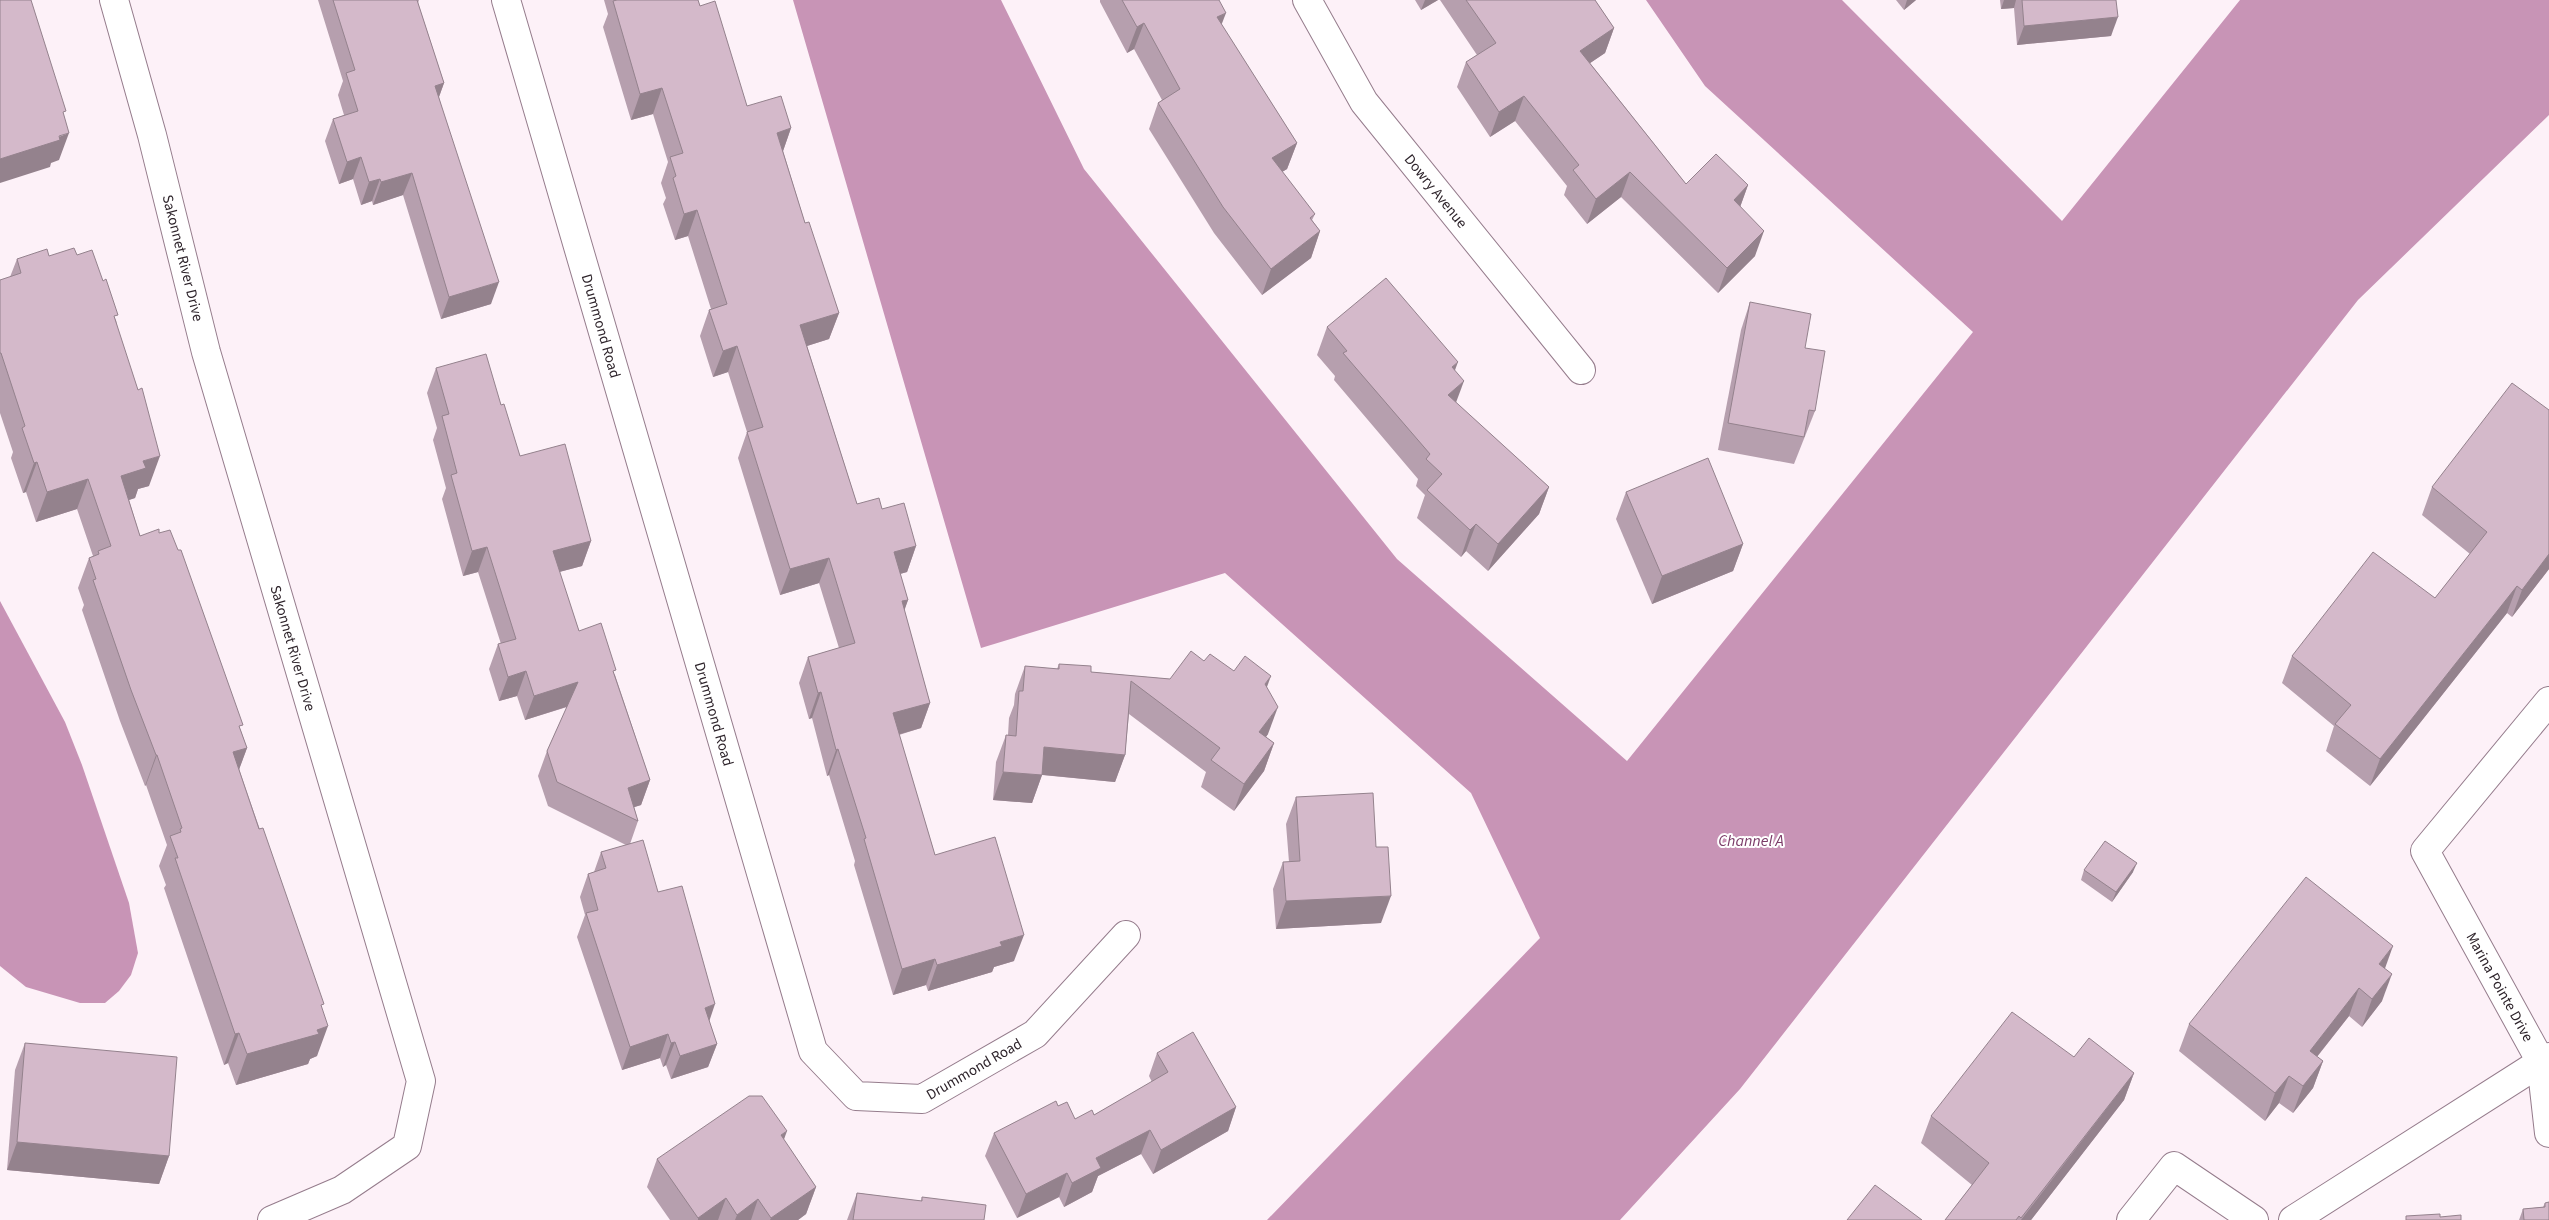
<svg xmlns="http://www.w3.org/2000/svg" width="2549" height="1220" font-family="'Source Sans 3',sans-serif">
	<rect width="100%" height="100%" fill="#fdf1f8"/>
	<!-- water -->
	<g fill="#c894b6">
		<path d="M793 0H1001L1084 169 1397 559 1627 761 1973 332 1705 86 1646 0H1842L2062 221 2240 0H2549V115L2358 300 1740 1089 1620 1220H1267L1540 938 1471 793 1225 573 981 648Z"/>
		<path d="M0 601 65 722 82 765 129 903 138 953 131 975 119 991 105 1003H80L26 987 0 966Z"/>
	</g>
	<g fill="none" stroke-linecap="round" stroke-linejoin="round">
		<!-- minor casing -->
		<g stroke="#957c8c" stroke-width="30">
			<g id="minor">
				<path d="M114 0 152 135 206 352 421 1081 407 1146 342 1190 272 1220"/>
				<path d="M506 0 813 1051 856 1096 922 1099 1035 1034 1126 935"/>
				<path d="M1307 0 1364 102 1581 370"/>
				<path d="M2549 701 2425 851 2541 1062 2549 1133"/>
				<path d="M2131 1220 2174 1166 2254 1220"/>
				<path d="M2293 1220 2549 1057"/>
			</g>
		</g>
		<!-- minor -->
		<use href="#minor" stroke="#fff" stroke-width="28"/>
	</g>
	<!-- wall -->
	<g fill="#b69fae">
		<path d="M318 0H419L418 3 444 83 439 97 491 304 441 319 403 195 373 205 372 201 361 205 353 179 339 184 325 141 333 119 344 115 338 95 343 81Z"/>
		<path d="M604 0H698L700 6 747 106 791 128 783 151 805 223 839 313 829 339 807 346 857 504 882 509 916 546 907 572 900 574 908 600 904 610 930 703 921 728 899 735 935 855 1014 961 994 967 992 972 928 991 926 985 893 995 854 865 855 861 829 775 827 776 812 718 809 719 799 683 808 657 839 648 819 583 780 595 738 458 747 432 728 372 713 377 700 336 709 310 711 309 688 236 675 240 663 204 666 198 661 183 668 162 653 114 631 120 603 27 608 14Z"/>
		<path d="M1100 0H1219L1221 24 1297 143 1287 169 1282 172 1315 214 1312 220 1320 231 1311 258 1262 295 1214 233 1149 129 1158 103 1162 100 1134 49 1127 53 1100 2Z"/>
		<path d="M1415 0H1438L1421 10Z"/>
		<path d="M1440 0H1595L1614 28 1605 53 1590 63 1686 184 1748 185 1740 207 1755 256 1718 293 1621 197 1587 224 1564 195 1567 186 1515 121 1490 137 1457 87 1466 62 1477 55Z"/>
		<path d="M1896 0H1916L1904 10Z"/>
		<path d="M2000 0H2116L2111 36 2017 45 2014 8 2001 9Z"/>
		<path d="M77 255 116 320 149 486 138 489 135 498 129 500 140 536 159 533 241 731 247 748 239 769 322 1009 317 1056 310 1059 308 1064 236 1085 228 1063 224 1065 164 888 166 885 159 866 167 845 146 785 145 786 120 721 82 610 84 605 78 588 89 558 93 556 77 509 36 522 26 492 23 493 11 458 13 452 0 413V280L10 277 17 259Z"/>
		<path d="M1750 302 1805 348 1815 411 1794 464 1718 450 1741 330Z"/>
		<path d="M1327 327 1455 370 1456 403 1549 487 1539 514 1488 571 1466 551 1461 557 1417 518 1425 495 1416 486 1418 479 1334 380 1335 376 1317 355Z"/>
		<path d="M436 368 501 405 520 456 591 541 582 566 559 572 579 631 615 675 650 780 641 805 634 807 638 821 630 844 658 892 709 1021 717 1044 708 1067 671 1079 666 1065 663 1067 660 1058 622 1070 577 937 585 915 580 897 588 874 594 872 601 852 626 845 548 806 538 776 547 751 567 707 525 720 517 696 499 701 489 669 498 644H501L478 572 463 576 442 499 446 488 433 440 437 428 427 393Z"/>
		<path d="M2549 410V569L2512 617 2507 613 2370 786 2326 751 2334 726 2282 683 2292 656 2435 598 2470 554 2422 515 2432 487Z"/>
		<path d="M1626 492 1743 544 1733 571 1652 604 1616 519Z"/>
		<path d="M1204 661 1234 671 1267 687 1268 734 1266 737 1274 743 1264 771 1234 811 1201 787 1206 772 1129 714 1125 755 1115 782 1042 775 1032 803 993 800 996 762 1006 735H1008L1009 718 1014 705 1015 694 1025 666 1057 669 1059 664 1091 672 1170 679Z"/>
		<path d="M1296 797 1376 847 1381 923 1276 929 1273 889 1283 862H1289L1286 824Z"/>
		<path d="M2084 870 2133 872 2112 902 2081 880Z"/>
		<path d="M2384 969 2382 1001 2362 1027 2349 1016 2317 1057 2323 1061 2313 1088 2293 1113 2279 1103 2265 1121 2179 1051 2189 1024Z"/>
		<path d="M25 1043 169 1156 159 1184 7 1170 15 1070Z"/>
		<path d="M1157 1053 1236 1107 1228 1131 1153 1174 1141 1154 1098 1176 1092 1192 1064 1207 1059 1197 1017 1218 985 1156 994 1133 1058 1106 1075 1119 1094 1115 1152 1082 1149 1076Z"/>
		<path d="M2074 1057 2134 1073 2124 1100 2031 1220H1945L1972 1185 1921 1143 1931 1116Z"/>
		<path d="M784 1140 816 1187 806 1214 798 1220H670L647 1187 657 1159Z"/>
		<path d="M857 1193 921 1201 922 1197 984 1220H847Z"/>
		<path d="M2545 1203 2549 1220H2519L2523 1209 2543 1207Z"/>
	</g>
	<!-- shaded-wall -->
	<g fill="#94828d">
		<path d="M1425 0H1438L1421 10Z"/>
		<path d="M1907 0H1916L1904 10Z"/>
		<path d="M2004 0H2016L2014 8 2001 9Z"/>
		<path d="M1226 13 1216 39 1217 17Z"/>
		<path d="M2118 17 2111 36 2017 45 2024 26Z"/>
		<path d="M1144 23 1134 49 1127 53 1137 27Z"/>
		<path d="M1614 28 1605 53 1571 76 1580 51Z"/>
		<path d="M444 83 436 105 435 86Z"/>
		<path d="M662 88 653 114 631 120 640 94Z"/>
		<path d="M1524 96 1515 121 1490 137 1499 112Z"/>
		<path d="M791 128 782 154 777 133Z"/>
		<path d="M69 133 59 160 51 163 50 167 0 183V159Z"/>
		<path d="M1297 143 1287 169 1262 184 1272 158Z"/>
		<path d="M361 157 353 179 339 184 347 162Z"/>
		<path d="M1630 172 1621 197 1587 224 1596 199Z"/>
		<path d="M412 173 403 195 373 205 381 182Z"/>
		<path d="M380 179 372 201 361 205 369 182Z"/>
		<path d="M1748 185 1739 210 1734 200Z"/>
		<path d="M697 210 688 236 675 240 684 214Z"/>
		<path d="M1320 231 1311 258 1262 295 1271 269Z"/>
		<path d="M1764 231 1755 256 1718 293 1727 268Z"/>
		<path d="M499 282 491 304 441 319 449 297Z"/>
		<path d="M839 313 829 339 791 351 800 325Z"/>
		<path d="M737 346 728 372 713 377 723 351Z"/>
		<path d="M1458 362 1448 389 1452 367Z"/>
		<path d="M1464 381 1454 408 1448 395Z"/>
		<path d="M160 456 149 486 138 489 135 498 110 506 121 476 143 461Z"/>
		<path d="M37 462 26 492 23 493 34 463Z"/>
		<path d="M88 479 77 509 36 522 47 492Z"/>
		<path d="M1549 487 1539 514 1488 571 1498 544Z"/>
		<path d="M1476 524 1466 551 1461 557 1470 530Z"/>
		<path d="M591 541 582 566 544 576 553 551Z"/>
		<path d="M1743 544 1733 571 1652 604 1662 576Z"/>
		<path d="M916 546 907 572 885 578 894 552Z"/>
		<path d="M487 547 478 572 463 576 472 551Z"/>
		<path d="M2549 554V569L2512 617 2522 590Z"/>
		<path d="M829 558 819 583 780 595 790 569Z"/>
		<path d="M2517 586 2507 613 2370 786 2380 759Z"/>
		<path d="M908 600 899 626 902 601Z"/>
		<path d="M526 671 517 696 499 701 508 677Z"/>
		<path d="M1271 676 1261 703 1265 684Z"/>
		<path d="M578 682 569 706 525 720 534 696Z"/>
		<path d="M821 692 812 718 809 719 818 693Z"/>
		<path d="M930 703 921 728 883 739 893 713Z"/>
		<path d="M1278 707 1268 734 1249 760 1259 732Z"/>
		<path d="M1274 743 1264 771 1234 811 1244 784Z"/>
		<path d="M1044 747 1125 755 1115 782 1034 774Z"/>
		<path d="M247 748 236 778 233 752Z"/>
		<path d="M838 749 829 775 827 776 836 750Z"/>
		<path d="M156 755H157L146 785 145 786Z"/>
		<path d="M1003 772 1042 775 1032 803 993 800Z"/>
		<path d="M650 780 641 805 619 812 628 788Z"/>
		<path d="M2137 863 2133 872 2112 902 2116 892Z"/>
		<path d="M1391 896 1381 923 1276 929 1286 901Z"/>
		<path d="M1024 935 1014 961 994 967 992 972 928 991 937 965 1000 942Z"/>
		<path d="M2393 946 2383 974 2379 964Z"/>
		<path d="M935 959 926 985 893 995 902 969Z"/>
		<path d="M2392 974 2382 1001 2362 1027 2372 999Z"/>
		<path d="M2359 988 2349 1016 2300 1078 2310 1051Z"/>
		<path d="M715 1004 707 1028 705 1008Z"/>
		<path d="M328 1026 317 1056 310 1059 308 1064 236 1085 247 1054Z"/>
		<path d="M239 1033 228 1063 224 1065 235 1034Z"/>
		<path d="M668 1034 660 1058 622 1070 630 1047Z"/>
		<path d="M675 1042 666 1065 663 1067 671 1043Z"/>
		<path d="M717 1044 708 1067 671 1079 680 1056Z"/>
		<path d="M2323 1061 2313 1088 2293 1113 2303 1086Z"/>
		<path d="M2134 1073 2124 1100 2031 1220H2021Z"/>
		<path d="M2289 1076 2279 1103 2265 1121 2275 1093Z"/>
		<path d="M1236 1107 1228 1131 1153 1174 1161 1150Z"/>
		<path d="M1150 1130 1141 1154 1098 1176 1092 1192 1064 1207 1072 1183 1096 1158Z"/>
		<path d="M787 1131 777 1159 781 1135Z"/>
		<path d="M17 1142 169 1156 159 1184 7 1170Z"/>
		<path d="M1067 1173 1059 1197 1017 1218 1026 1194Z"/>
		<path d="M816 1187 806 1214 798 1220H770L771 1218Z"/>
		<path d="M726 1198 718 1220H698V1218Z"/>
		<path d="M758 1199 751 1220H735L737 1215Z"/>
	</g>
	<!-- building -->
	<g fill="#d4b9ca" stroke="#94828d">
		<path d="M0 0H31L66 111 63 112 69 133 59 136 60 140 0 159Z"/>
		<path d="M333 0H417L444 83 435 86 499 282 449 297 412 173 381 182 380 179 369 182 361 157 347 162 333 119 358 111 346 73 355 70Z"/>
		<path d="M617 0H698L700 6 715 1 747 106 781 96 791 128 777 133 805 223 809 222 839 313 800 325 857 504 879 498 882 509 904 503 916 546 894 552 908 600 902 601 930 703 893 713 935 855 995 837 1024 935 1000 942 1002 946 937 965 935 959 902 969 864 839 866 838 838 749 836 750 821 692 818 693 808 657 855 643 829 558 790 569 747 432 763 427 737 346 723 351 709 310 727 304 697 210 684 214 673 178 676 176 670 157 683 153 662 88 640 94 613 1Z"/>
		<path d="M1122 0H1219L1226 13 1217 17 1297 143 1272 158 1315 214 1310 218 1320 231 1271 269 1223 207 1158 103 1180 89 1144 23 1137 27Z"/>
		<path d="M1466 0H1595L1614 28 1580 51 1686 184 1716 154 1748 185 1734 200 1764 231 1727 268 1630 172 1596 199 1573 170 1579 165 1524 96 1499 112 1466 62 1496 43Z"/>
		<path d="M2022 0H2116L2118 17 2024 26Z"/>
		<path d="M74 248 77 255 92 250 103 281 106 279 118 315 114 316 138 390 142 388 160 456 143 461 146 468 121 476 140 536 159 529V533L170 530 178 550H181L243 725 239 726 247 748 233 752 259 829 263 828 324 1004 321 1005 328 1026 317 1030 319 1034 247 1054 239 1033 235 1034 175 858H178L170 836 181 832 180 829 182 828 157 755H156L131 690 93 580 96 579 89 558 99 554 98 551 111 546 88 479 47 492 37 462 34 463 22 428 25 426 1 353H0V280L21 273 17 259 47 249 49 256Z"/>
		<path d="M1386 278 1458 362 1452 367 1464 381 1448 395 1549 487 1498 544 1476 524 1470 530 1427 490 1442 474 1426 459 1430 454 1343 353 1347 351 1327 327Z"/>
		<path d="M1750 302 1811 314 1805 348 1825 351 1815 411 1809 410 1804 437 1728 423Z"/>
		<path d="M486 354 501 405 504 404 520 456 565 444 591 541 553 551 579 631 601 623 616 670 613 671 650 780 628 788 638 821 557 782 547 751 578 682 534 696 526 671 508 677 498 644 516 639 487 547 472 551 451 475 457 473 442 416 449 414 436 368Z"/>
		<path d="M2512 383 2549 410V554L2522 590 2517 586 2380 759 2335 724 2351 705 2292 656 2373 552 2435 598 2487 532 2432 487Z"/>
		<path d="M1708 458 1743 544 1662 576 1626 492Z"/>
		<path d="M1191 651 1204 661 1210 654 1234 671 1245 656 1271 676 1265 684 1278 707 1259 732 1274 743 1244 784 1211 760 1220 748 1131 681 1125 755 1044 747 1042 775 1003 772 1006 735 1016 736 1019 691H1023L1025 666 1059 669V664L1091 666V672L1170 679Z"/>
		<path d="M1373 793 1376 847H1388L1391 896 1286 901 1283 862 1300 861 1296 797Z"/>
		<path d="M643 840 658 892 682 886 715 1004 705 1008 717 1044 680 1056 675 1042 671 1043 668 1034 630 1047 586 913 598 910 588 874 606 868 601 852Z"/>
		<path d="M2105 841 2137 863 2116 892 2084 870Z"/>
		<path d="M2306 877 2393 946 2379 964 2392 974 2372 999 2359 988 2310 1051 2323 1061 2303 1086 2289 1076 2275 1093 2189 1024Z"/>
		<path d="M2012 1012 2074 1057 2089 1038 2134 1073 2021 1218 2019 1216 2016 1220H1945L1989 1163 1931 1116Z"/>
		<path d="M1193 1032 1236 1107 1161 1150 1150 1130 1096 1158 1101 1168 1072 1183 1067 1173 1026 1194 994 1133 1056 1101 1058 1106 1067 1102 1075 1119 1092 1110 1094 1115 1168 1072 1157 1053Z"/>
		<path d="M25 1043 177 1057 169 1156 17 1142Z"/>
		<path d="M749 1096H762L787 1131 781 1135 816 1187 771 1218 758 1199 737 1215 726 1198 698 1218 657 1159Z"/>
		<path d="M1875 1185 1922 1220H1847Z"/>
		<path d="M857 1193 922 1201V1197L986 1205 984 1220H853Z"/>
		<path d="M2549 1202V1220H2524L2523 1209 2545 1207V1203Z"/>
		<path d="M2440 1214V1217L2461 1215V1220H2406V1216Z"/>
	</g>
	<g text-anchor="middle" stroke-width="4" stroke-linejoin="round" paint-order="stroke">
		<!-- street labels -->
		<g font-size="15" fill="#2e242b" stroke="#fff">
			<text transform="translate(1436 191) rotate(51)" y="5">Dowry Avenue</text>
			<text transform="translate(183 258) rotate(76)" y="5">Sakonnet River Drive</text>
			<text transform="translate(601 326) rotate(74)" y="5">Drummond Road</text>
			<text transform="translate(293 648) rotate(74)" y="5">Sakonnet River Drive</text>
			<text transform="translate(714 714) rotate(74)" y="5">Drummond Road</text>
			<text transform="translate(2500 987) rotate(61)" y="5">Marina Pointe Drive</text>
			<text transform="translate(974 1069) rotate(-30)" y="5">Drummond Road</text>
		</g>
		<!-- water labels -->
		<g font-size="16" font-style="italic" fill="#7b3b68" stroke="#fff">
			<text x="1751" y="846">Channel A</text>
		</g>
	</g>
</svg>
